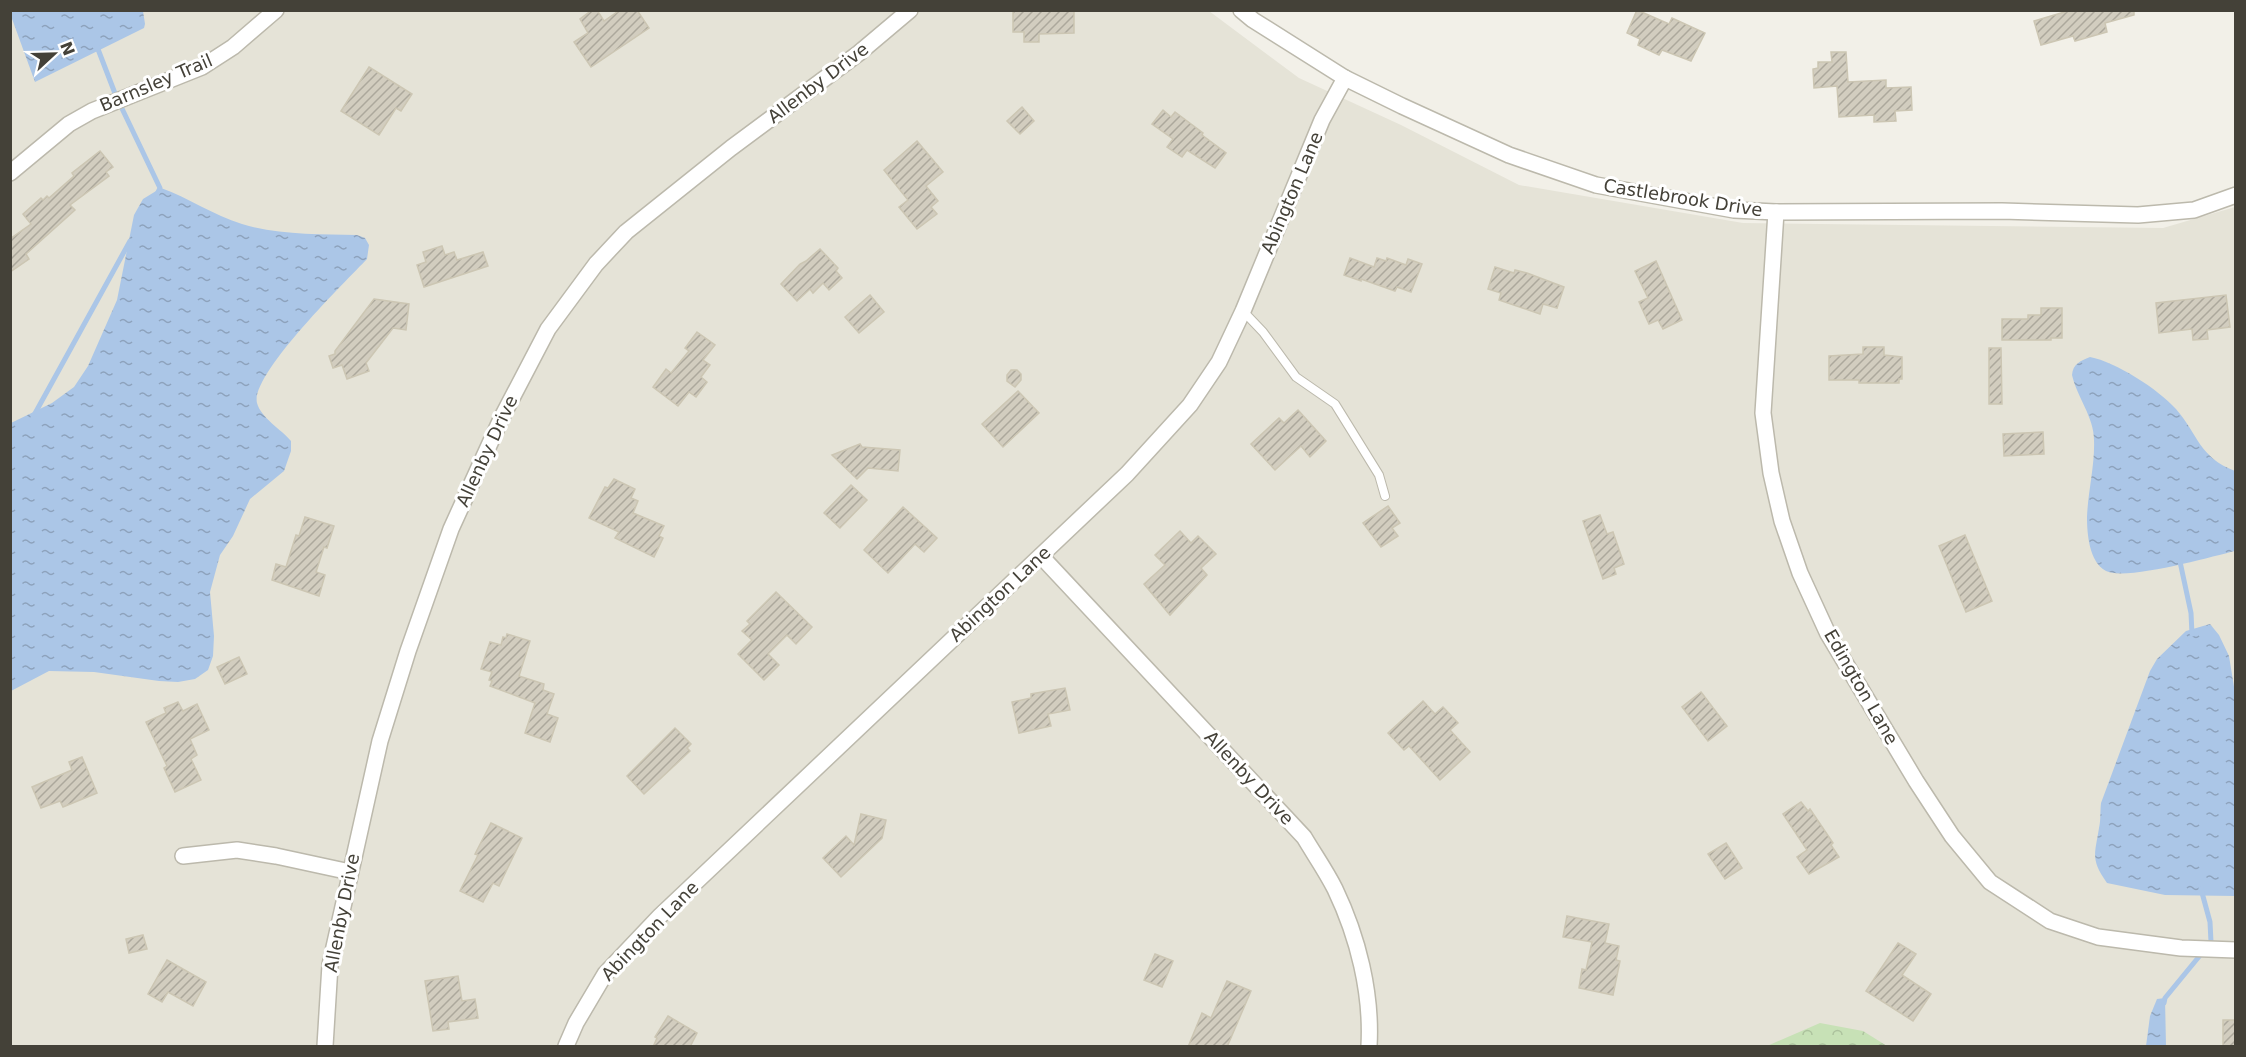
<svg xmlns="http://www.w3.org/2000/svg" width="2246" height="1057" font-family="'DejaVu Sans',sans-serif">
	<defs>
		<pattern id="forest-crowns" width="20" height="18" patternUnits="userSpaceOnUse" patternTransform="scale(1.5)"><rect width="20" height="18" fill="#c7e1b6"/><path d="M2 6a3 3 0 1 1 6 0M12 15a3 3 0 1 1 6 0" fill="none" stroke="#acc29d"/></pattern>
		<pattern id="water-ripples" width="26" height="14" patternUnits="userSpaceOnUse" patternTransform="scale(1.5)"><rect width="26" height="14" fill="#abc6e7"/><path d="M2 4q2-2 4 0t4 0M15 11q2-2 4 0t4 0" fill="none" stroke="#8da2bc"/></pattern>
		<pattern id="building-hatch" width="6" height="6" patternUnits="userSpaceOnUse" patternTransform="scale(1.5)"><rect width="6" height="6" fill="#d2cdbf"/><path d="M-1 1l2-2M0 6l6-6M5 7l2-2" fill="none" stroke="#aca89c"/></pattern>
	</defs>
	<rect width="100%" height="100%" fill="#f2f0e8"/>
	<!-- residential -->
	<path fill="#e5e3d7" d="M10 11H1209L1299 78 1401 125 1519 185 1743 223 2163 228 2235 207V1046H11Z"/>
	<!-- forest -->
	<path fill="url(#forest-crowns)" d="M1820 1023 1863 1031 1887 1046H1767Z"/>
	<!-- water -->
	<g fill="url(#water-ripples)">
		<path d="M10 11H143L145 24 144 28 35 82 11 16Z"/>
		<path d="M161 188C189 198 213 215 242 224 278 235 319 234 357 235L365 238 369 245 367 259C345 282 250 375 257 403 261 418 281 429 291 441V451L284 471 250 499 233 536 220 555 210 592 214 636 213 656 208 670 195 679 178 682 159 681 94 672 49 671 11 691V423L52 403 74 387 88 366 117 300 134 215 143 199Z"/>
		<path d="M2090 357C2116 362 2158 389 2176 409 2199 436 2199 457 2235 471V551C2210 557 2126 581 2106 571 2089 562 2087 533 2087 517 2088 491 2095 465 2094 440 2094 417 2077 397 2072 375 2073 364 2080 361 2090 357Z"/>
		<path d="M2210 624 2219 635 2229 656 2235 693V896L2165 895 2107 883C2090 859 2095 854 2099 828 2101 820 2100 811 2101 803L2150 671 2157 659 2186 631Z"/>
		<path d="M2165 998 2166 1046H2146L2150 1016 2157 999Z"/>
	</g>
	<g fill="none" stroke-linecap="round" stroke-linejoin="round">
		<!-- stream -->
		<g stroke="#abc6e7" stroke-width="5">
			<path d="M96 44 116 96 160 188 157 194"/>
			<path d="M33 417 130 241"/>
			<path d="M2179 557 2191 613 2192 634"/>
			<path d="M2164 1003 2165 998 2211 942 2210 922 2201 889"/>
		</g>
	</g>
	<!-- building -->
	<g fill="url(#building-hatch)" stroke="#ccc6b3" stroke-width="1.5">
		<path d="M592 10H597L604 21 620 10H637L649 28 591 67 574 42 588 33 580 19Z"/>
		<path d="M1013 10 1074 11V33L1039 34V42H1024V32H1013Z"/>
		<path d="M1637 10 1669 24 1672 18 1705 33 1691 61 1662 50 1659 55 1638 45 1640 39 1627 33Z"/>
		<path d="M2071 10H2134V15L2105 23 2107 32 2075 41 2073 36 2041 45 2034 21Z"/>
		<path d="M1831 52H1846L1848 82 1886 80V88L1911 87 1912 110 1895 111 1896 121 1874 122V115L1839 117 1837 86 1814 88 1813 69 1818 68V62H1832Z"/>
		<path d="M369 67 412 94 401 111 396 108 379 135 341 111Z"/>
		<path d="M1022 107 1034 121 1020 134 1007 121Z"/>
		<path d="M1163 110 1171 117 1175 112 1203 133 1202 135 1226 153 1215 168 1187 150 1182 157 1167 147 1173 139 1152 124Z"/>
		<path d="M917 141 943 172 926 186 938 201 931 207 937 214 917 229 899 207 908 200 884 170Z"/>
		<path d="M100 151 113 167 106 172 109 176 70 205 75 210 26 254 29 259 10 272V239L31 224 23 214 41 198 43 200 47 196 49 198 74 176 72 173Z"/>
		<path d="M442 246 445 255 454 252 457 260 483 252 488 266 424 287 417 265 426 262 423 252Z"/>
		<path d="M820 249 838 268 836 271 842 278 829 290 823 283 813 293 810 289 797 301 781 284 800 264 806 261Z"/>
		<path d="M1350 258 1374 267 1377 258 1386 261 1387 258 1406 265 1408 259 1422 264 1411 292 1397 287 1395 291 1361 279V281L1344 275Z"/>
		<path d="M1656 261 1682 320 1663 329 1658 320 1649 324 1639 302 1648 298 1635 271Z"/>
		<path d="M1495 267 1514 273 1515 270 1527 273 1564 287 1557 308 1543 304 1540 314 1499 300 1501 293 1488 289Z"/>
		<path d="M870 295 884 312 859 333 845 317Z"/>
		<path d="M2226 295 2230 327 2207 330 2208 339 2193 340 2192 329 2159 333 2156 303Z"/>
		<path d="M374 299 409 304 406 330 393 328 366 363 369 371 347 379 342 365 333 368 329 356 335 354V351Z"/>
		<path d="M2041 308H2062V338H2051V340H2002V319H2028V315H2041Z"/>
		<path d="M697 332 715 345 703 360 710 365 701 377 707 382 696 397 689 392 678 406 653 387 666 369 671 373 689 351 685 348Z"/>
		<path d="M1863 347H1884V355L1902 357V379H1899V383H1859V380H1829V356L1863 354Z"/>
		<path d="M1989 348H2001L2002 404H1989Z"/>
		<path d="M1011 370H1017L1021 374V380L1015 387 1007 381V375Z"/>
		<path d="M1018 391 1039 413 1003 447 982 424Z"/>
		<path d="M1298 410 1326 441 1310 457 1301 446 1275 470 1251 444 1279 418 1284 423Z"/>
		<path d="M2043 432 2044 454 2004 456 2003 434Z"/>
		<path d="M860 444 862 447 900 450 898 471 868 468 857 479 832 455Z"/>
		<path d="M614 479 635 489 631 498 638 501 633 513 664 526 659 536 663 538 654 557 615 538 619 532 589 518 605 487 608 488Z"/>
		<path d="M851 485 867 500 840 528 824 513Z"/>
		<path d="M1388 506 1400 523 1392 528 1398 536 1381 547 1363 523Z"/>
		<path d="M903 507 937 538 924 552 915 544 888 573 864 550Z"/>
		<path d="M1600 515 1607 534 1613 532 1624 564 1614 568 1616 574 1603 579 1583 521Z"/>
		<path d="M305 517 334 526 327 548 324 547 316 572 325 575 319 596 272 580 276 564 286 567 296 535 299 536Z"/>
		<path d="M1180 531 1191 543 1198 536 1216 554 1201 568 1207 575 1170 615 1144 584 1165 565 1155 555Z"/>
		<path d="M1965 535 1992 601 1966 612 1939 546Z"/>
		<path d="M776 592 812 627 796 644 787 635 768 654 779 665 764 680 738 654 752 640 742 631 750 624 747 621Z"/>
		<path d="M507 634 530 641 519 676 544 684 543 690 554 694 547 714 558 718 550 742 525 733 535 703 490 686 492 681 489 680 492 672 481 669 490 642 501 645 503 637 506 638Z"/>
		<path d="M239 657 247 674 225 684 217 667Z"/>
		<path d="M1065 688 1070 710 1048 714 1051 726 1019 733 1012 702 1031 698V694Z"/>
		<path d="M1701 692 1727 726 1708 741 1682 707Z"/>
		<path d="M1423 701 1435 714 1443 707 1458 723 1450 730 1470 752 1440 780 1409 746 1404 750 1388 733Z"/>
		<path d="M178 702 183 711 197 704 209 730 190 739 197 755 191 759 201 780 175 792 164 768 167 766 146 722 166 713 164 708Z"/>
		<path d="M675 728 691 744 687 748 690 751 644 794 627 776Z"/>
		<path d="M82 757 97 793 63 807 60 801 41 808 32 787 72 770 69 762Z"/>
		<path d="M1801 802 1808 811 1810 809 1833 843 1831 845 1839 857 1809 874 1797 857 1807 850 1783 814Z"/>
		<path d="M861 814 886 820 882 838 841 877 823 858 846 836 854 845Z"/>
		<path d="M491 823 522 838 499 886 493 883 483 902 460 891 478 855 475 854Z"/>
		<path d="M1726 843 1742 868 1725 879 1708 854Z"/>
		<path d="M1567 916 1609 924 1605 943 1619 946 1616 960 1620 961 1613 995 1579 988 1582 969 1586 970 1592 942 1563 937Z"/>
		<path d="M143 935 147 949 129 953 126 939Z"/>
		<path d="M1898 943 1916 954 1902 975 1931 994 1913 1021 1866 991Z"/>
		<path d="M1155 954 1173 961 1162 987 1144 980Z"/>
		<path d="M167 960 206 982 193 1006 168 992 162 1002 148 994Z"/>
		<path d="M458 976 462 1001 475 999 478 1018 448 1022 449 1029 433 1031 425 981Z"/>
		<path d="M1227 981 1251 991 1227 1047H1188L1202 1013 1211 1018Z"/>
		<path d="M668 1016 697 1033 690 1047H653L657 1038 655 1037Z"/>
		<rect x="2223" y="1020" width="12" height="27"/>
	</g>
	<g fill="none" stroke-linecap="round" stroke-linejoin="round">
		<!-- lane casing -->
		<g stroke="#bcb9ac" stroke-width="10">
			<path id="lane" d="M1243 311 1263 332 1296 377 1335 404 1379 475 1385 496"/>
		</g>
		<!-- street casing -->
		<g stroke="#bcb9ac" stroke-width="18">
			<g id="street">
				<path d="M1241 10 1253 20 1345 78 1402 106 1509 155 1596 185 1734 210 1776 212 2002 211 2138 215 2194 210 2236 195"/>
				<path d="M10 173 69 124 92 111 202 67 233 47 276 10"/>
				<path d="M1776 212 1763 413 1771 473 1782 521 1800 573 1828 634 1916 781 1952 836 1990 882 2050 921 2098 937 2181 948 2236 950"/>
				<path d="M1041 556 1304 837C1314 854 1326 871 1335 889 1358 937 1372 993 1369 1046"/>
				<path d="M183 856 237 850 276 856 350 872"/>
				<path d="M325 1046 330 965 380 741 408 651 451 529 501 419 548 329 596 264 626 232 731 148 859 53 910 10"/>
				<path d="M566 1046 576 1023 605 974 660 916 1127 474 1190 405 1219 362 1243 311 1322 120 1345 78"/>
			</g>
		</g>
		<!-- lane -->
		<use href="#lane" stroke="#fff" stroke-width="8"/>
		<!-- street -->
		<use href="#street" stroke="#fff" stroke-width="15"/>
	</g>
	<g text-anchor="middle" stroke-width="6" stroke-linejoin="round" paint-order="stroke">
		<!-- street labels -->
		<g font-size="18" fill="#444138" stroke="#fff">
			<text transform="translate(156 83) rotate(-23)" y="6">Barnsley Trail</text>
			<text transform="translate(818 83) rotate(-37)" y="6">Allenby Drive</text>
			<text transform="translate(1292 193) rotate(-67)" y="6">Abington Lane</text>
			<text transform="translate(1683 198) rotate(9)" y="6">Castlebrook Drive</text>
			<text transform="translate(487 451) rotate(-65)" y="6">Allenby Drive</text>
			<text transform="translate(1000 594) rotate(-43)" y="6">Abington Lane</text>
			<text transform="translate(1861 687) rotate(60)" y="6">Edington Lane</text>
			<text transform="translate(1249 778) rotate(47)" y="6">Allenby Drive</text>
			<text transform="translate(342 913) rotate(-79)" y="6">Allenby Drive</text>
			<text transform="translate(650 931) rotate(-46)" y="6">Abington Lane</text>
		</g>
	</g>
	<!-- border -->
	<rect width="2246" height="1057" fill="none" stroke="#444138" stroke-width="24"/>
	<!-- north arrow -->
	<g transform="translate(54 54) rotate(68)" stroke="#ffffff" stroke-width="4.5" paint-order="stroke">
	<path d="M0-4.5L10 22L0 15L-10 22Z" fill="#444138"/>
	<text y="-9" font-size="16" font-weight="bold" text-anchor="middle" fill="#444138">N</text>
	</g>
</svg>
